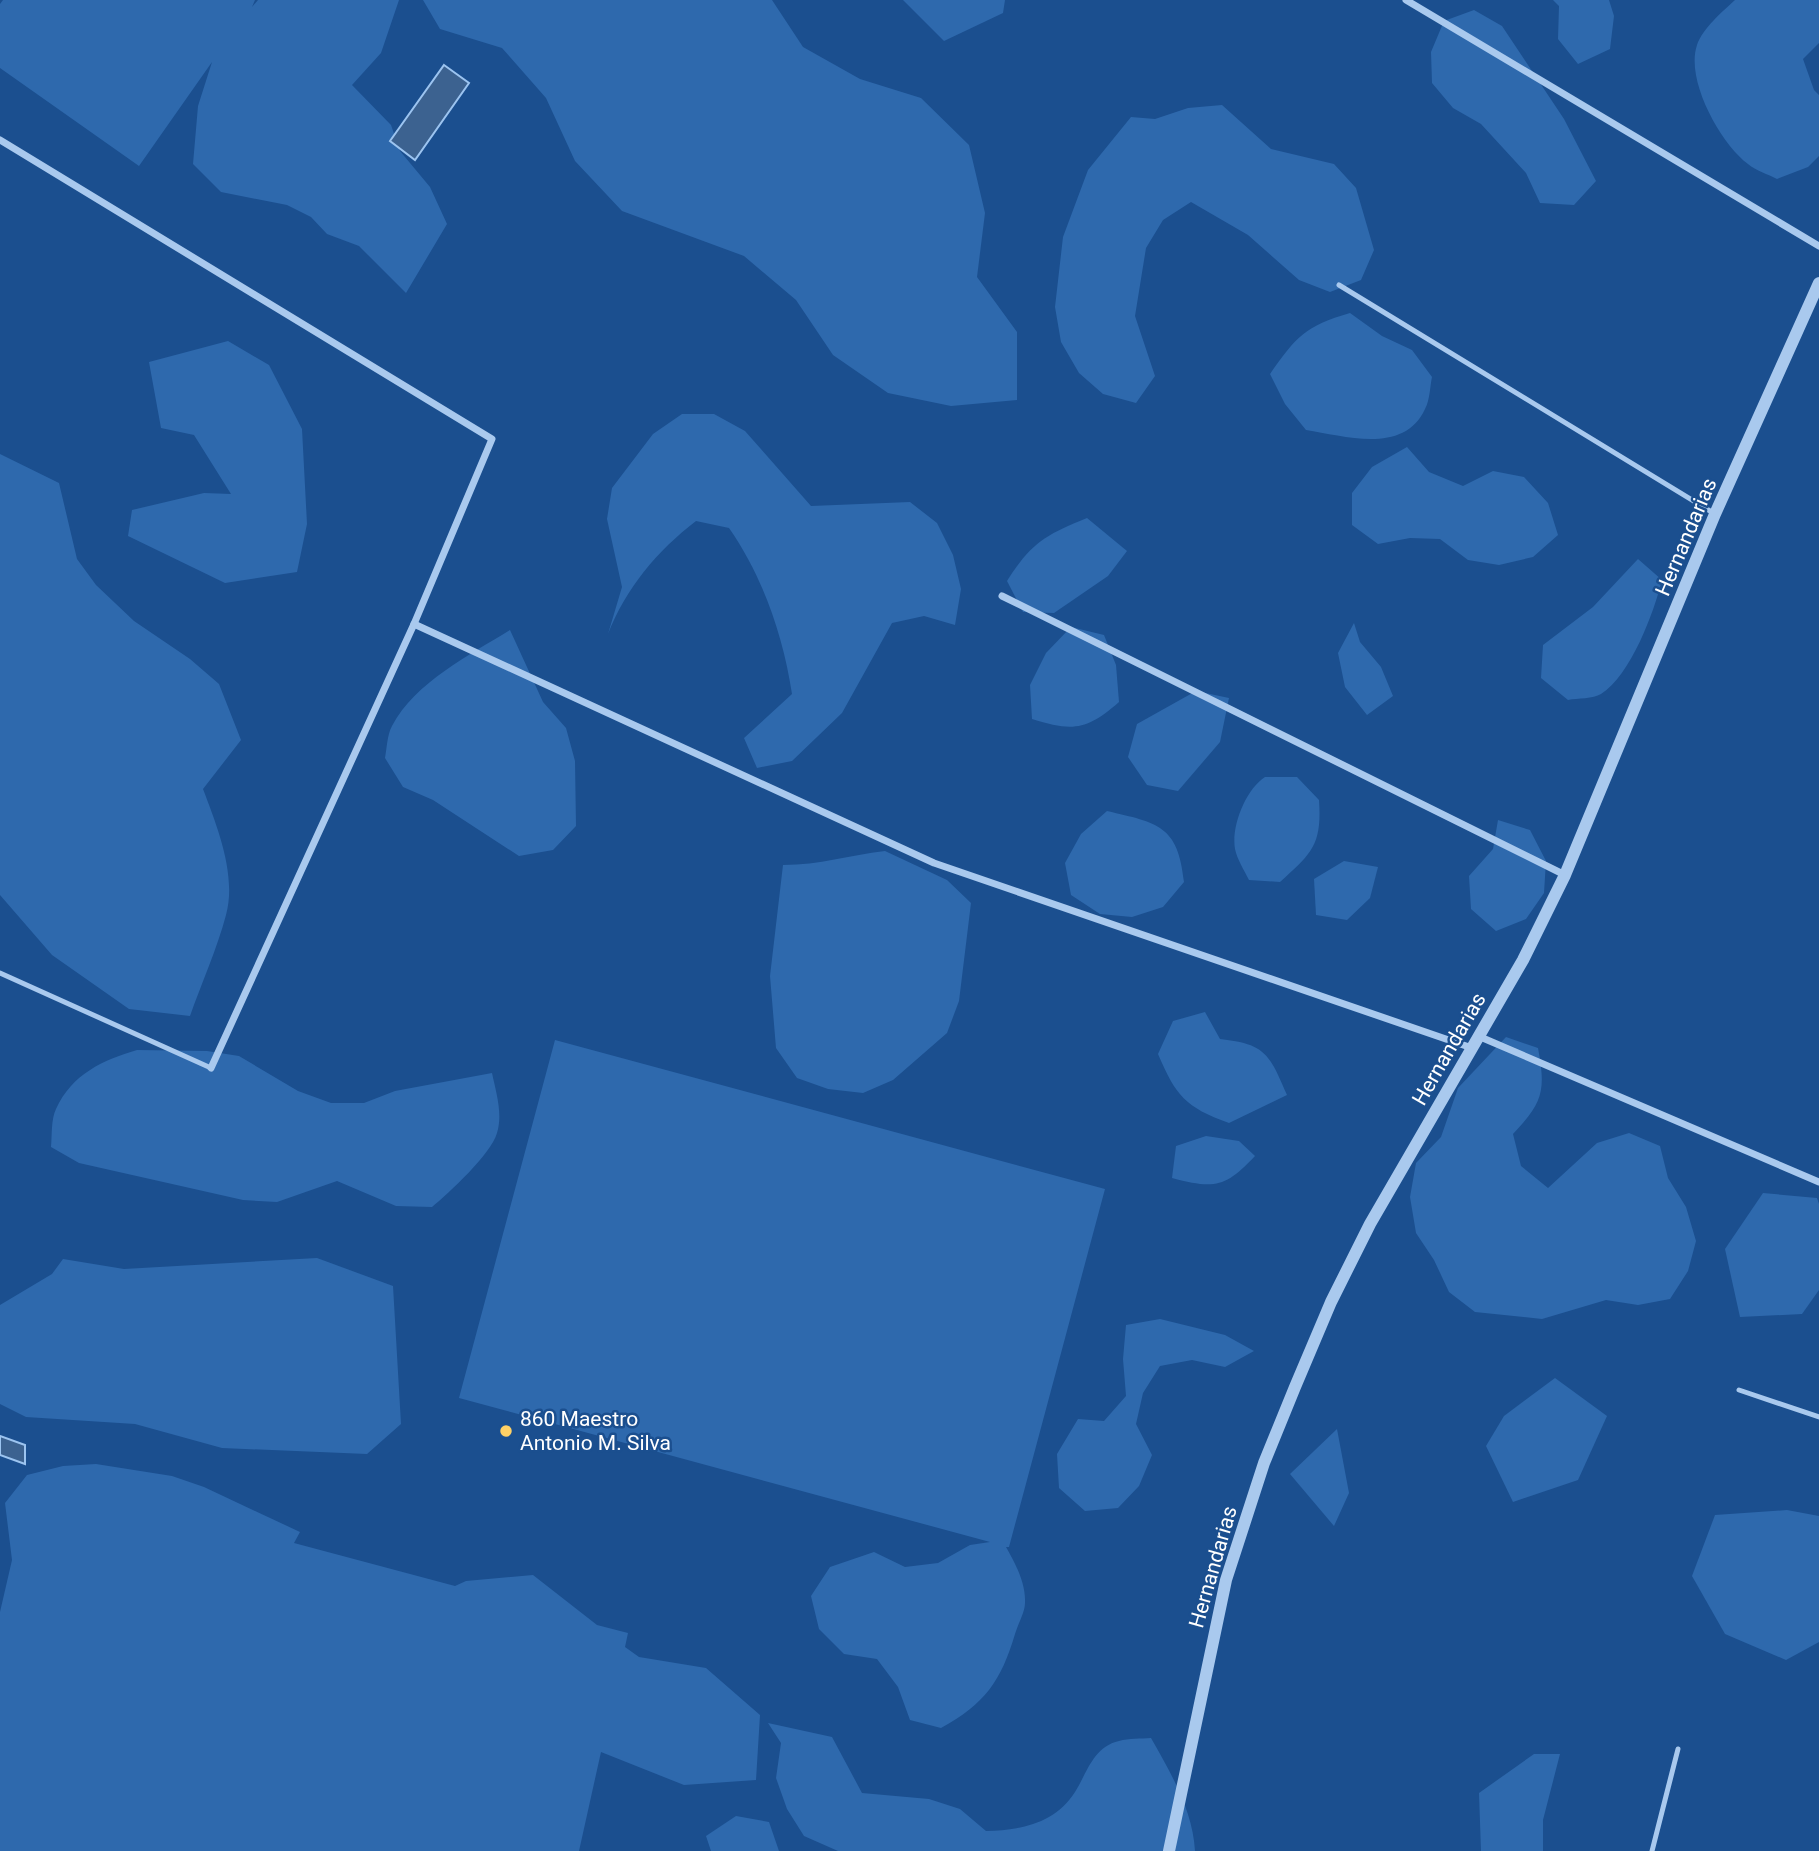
<svg xmlns="http://www.w3.org/2000/svg" width="1819" height="1851" font-family="Roboto,sans-serif">
	<rect width="100%" height="100%" fill="#1b4f8f"/>
	<!-- green -->
	<g fill="#2e69ad">
		<path d="M3 0H255L252 7 258 0H399L381 53 352 85 391 125 400 151 430 187 447 224 406 293 359 246 327 234 311 217 287 205 221 192 193 164 198 106 212 62 139 166 0 68V4Z"/>
		<path d="M423 0H772L803 47 860 79 921 98 969 145 985 213 977 277 1017 332V400L951 406 888 393 833 355 796 300 744 256 622 211 575 161 546 98 502 48 440 29Z"/>
		<path d="M903 0H1005L1003 13 944 41Z"/>
		<path d="M1553 0H1609L1614 16 1610 49 1578 64 1558 39 1559 6Z"/>
		<path d="M1735 0H1819V43L1803 59 1814 90 1819 95V156L1808 167 1777 179C1768 174 1756 171 1748 164 1721 144 1685 80 1697 45 1703 28 1722 12 1735 0Z"/>
		<path d="M1474 10 1502 26 1564 119 1596 181 1574 205 1540 203 1526 173 1481 124 1453 108 1432 83 1431 52 1444 21Z"/>
		<path d="M1222 105 1271 149 1334 164 1356 188 1374 250 1361 280 1330 292 1299 280 1248 235 1191 202 1163 220 1146 248 1135 316 1155 376 1136 403 1103 394 1079 373 1061 342 1055 307 1063 237 1088 170 1131 117 1155 119 1188 108Z"/>
		<path d="M1350 313 1382 336 1412 350 1432 377C1430 386 1430 400 1425 409 1404 455 1345 436 1306 430L1285 404 1270 374C1296 337 1305 326 1350 313Z"/>
		<path d="M228 341 269 365 302 429 307 524 297 572 225 583 128 536 132 510 204 493 231 494 194 435 161 428 149 362Z"/>
		<path d="M682 414H714L745 431 811 506 910 502 937 523 953 555 961 589 955 625 924 616 892 623 842 713 792 761 757 768 744 738 792 694C783 635 763 577 729 528L696 521C657 551 626 588 608 634L622 587 607 519 612 488 653 434Z"/>
		<path d="M1407 447 1429 472 1463 486 1493 471 1524 477 1548 503 1558 535 1533 557 1499 565 1468 560 1440 539 1410 538 1378 544 1352 525V493L1372 467Z"/>
		<path d="M0 454 59 483 77 559 96 585 134 621 190 659 219 684 241 740 203 789C217 826 237 875 226 915 217 949 202 982 190 1016L129 1009 52 955 0 895Z"/>
		<path d="M1087 518 1127 551 1108 576 1054 613 1023 612 1007 581C1031 543 1045 535 1087 518Z"/>
		<path d="M1638 559 1662 580C1654 612 1631 675 1601 694 1593 699 1578 698 1568 700L1541 678 1543 645 1593 607Z"/>
		<path d="M1354 623 1360 642 1381 667 1393 696 1367 715 1345 687 1338 653Z"/>
		<path d="M1071 627 1104 635 1116 665 1119 702C1087 730 1073 732 1032 719L1030 685 1046 653Z"/>
		<path d="M510 630 543 702 566 728 575 761 576 826 553 850 519 856 433 800 403 787 385 758C387 748 387 735 392 726 415 682 470 655 510 630Z"/>
		<path d="M1196 691 1229 698 1220 742 1178 791 1147 785 1128 757 1137 724Z"/>
		<path d="M1265 777H1297L1319 800C1322 845 1312 853 1280 882L1249 880C1244 870 1237 859 1235 849 1231 826 1246 789 1265 777Z"/>
		<path d="M1107 811C1158 823 1178 825 1184 882L1163 907 1132 917 1100 914 1071 895 1065 863 1081 834Z"/>
		<path d="M1498 820 1530 830 1546 861 1544 893 1526 919 1496 931 1471 909 1469 876 1493 849Z"/>
		<path d="M885 851 947 880 971 903 959 1001 947 1033 893 1080 863 1093 828 1089 797 1078 776 1048 770 976 783 865C820 865 849 855 885 851Z"/>
		<path d="M1344 861 1378 867 1370 898 1347 920 1316 915 1314 879Z"/>
		<path d="M1205 1012 1220 1039C1266 1044 1269 1054 1287 1095L1229 1123C1185 1107 1176 1096 1158 1054L1173 1021Z"/>
		<path d="M1506 1037 1538 1048C1546 1091 1543 1102 1513 1134L1521 1166 1548 1188 1597 1143 1629 1133 1660 1146 1668 1178 1686 1207 1696 1241 1688 1271 1670 1299 1638 1305 1606 1300 1542 1319 1475 1312 1449 1292 1434 1260 1416 1233 1410 1197 1416 1163 1441 1137 1458 1088Z"/>
		<path d="M555 1040 1105 1189 1009 1547H1006C1015 1563 1026 1583 1025 1603 1025 1612 1018 1624 1015 1634 1001 1681 985 1704 941 1728L910 1720 898 1687 877 1659 844 1654 819 1629 811 1596 830 1567 874 1552 905 1567 938 1563 970 1545 990 1542 459 1398Z"/>
		<path d="M137 1050 207 1051 239 1056 298 1091 331 1103H364L395 1091 492 1073C496 1092 503 1114 497 1133 491 1154 449 1193 432 1207L396 1206 337 1181 277 1202 243 1200 79 1163 51 1147C52 1135 51 1119 56 1109 72 1074 103 1060 137 1050Z"/>
		<path d="M1206 1136 1239 1141 1255 1156C1225 1188 1214 1189 1172 1178L1176 1146Z"/>
		<path d="M1763 1193 1817 1198 1819 1204V1290L1802 1314 1740 1317 1725 1249Z"/>
		<path d="M317 1258 393 1286 401 1424 367 1454 222 1448 135 1424 26 1417 0 1404V1305L52 1274 63 1259 124 1269Z"/>
		<path d="M1160 1319 1225 1335 1254 1351 1225 1367 1192 1360 1160 1366 1143 1393 1136 1424 1152 1455 1139 1486 1118 1508 1085 1511 1059 1488 1057 1454 1078 1419 1104 1421 1126 1396 1123 1359 1126 1325Z"/>
		<path d="M1555 1378 1607 1416 1578 1480 1513 1502 1486 1446 1504 1416Z"/>
		<path d="M1337 1429 1349 1493 1334 1526 1290 1474Z"/>
		<path d="M96 1464 172 1476 204 1487 300 1532 294 1543 455 1586 466 1581 533 1575 597 1625 628 1633 625 1647 639 1657 706 1668 760 1715 756 1780 684 1785 601 1752 579 1851H0V1612L12 1560 5 1503 27 1475 63 1466Z"/>
		<path d="M1787 1510 1819 1516V1642L1786 1660 1725 1634 1692 1576 1715 1515Z"/>
		<path d="M768 1723 832 1737 862 1793 929 1799 960 1809 986 1831C1020 1830 1055 1824 1075 1792 1087 1773 1093 1747 1119 1741 1129 1738 1141 1739 1151 1738 1171 1773 1193 1811 1195 1851H838L804 1836 787 1809 776 1778 781 1743Z"/>
		<path d="M1534 1754H1560L1543 1820V1851H1481L1479 1793Z"/>
		<path d="M736 1816 769 1822 779 1851H711L706 1836Z"/>
	</g>
	<!-- water -->
	<g fill="#3c6290" stroke="#9cc4f0" stroke-width="2">
		<path d="M444 65 469 83 415 160 390 141Z"/>
		<path d="M0 1436 25 1445V1464L0 1455Z"/>
	</g>
	<g fill="none" stroke-linecap="round" stroke-linejoin="round">
		<!-- service -->
		<g stroke="#a9c9ee" stroke-width="5">
			<path d="M1339 285 1715 514"/>
			<path d="M0 973 211 1068"/>
			<path d="M1739 1390 1819 1417"/>
			<path d="M1652 1851 1678 1749"/>
		</g>
		<!-- minor -->
		<g stroke="#a9c9ee" stroke-width="7">
			<path d="M1406 0 1819 246"/>
			<path d="M0 140 492 439 414 624 211 1068"/>
			<path d="M1002 596 1565 875"/>
			<path d="M414 624 934 863 1472 1048"/>
			<path d="M1478 1036 1819 1182"/>
		</g>
		<!-- tertiary -->
		<path stroke="#a9c9ee" stroke-width="12" d="M1169 1851 1226 1580 1264 1463 1295 1387 1331 1302 1370 1224 1523 960 1565 875 1715 514 1819 283"/>
	</g>
	<!-- markers -->
	<circle fill="#ffd166" stroke="#1b4f8f" stroke-width="2.5" cx="506" cy="1431" r="7"/>
	<g text-anchor="middle" stroke-width="5" stroke-linejoin="round" paint-order="stroke">
		<!-- street labels -->
		<g font-size="21" fill="#fff" stroke="#1b4f8f">
			<text transform="translate(1686 537) rotate(-67)" y="7">Hernandarias</text>
			<text transform="translate(1449 1049) rotate(-60)" y="7">Hernandarias</text>
			<text transform="translate(1213 1567) rotate(-74)" y="7">Hernandarias</text>
		</g>
		<!-- poi labels -->
		<g font-size="21" fill="#fff" stroke="#1b4f8f" text-anchor="start">
			<text x="520" y="1426">860 Maestro<tspan x="520" dy="24">Antonio M. Silva</tspan></text>
		</g>
	</g>
</svg>
